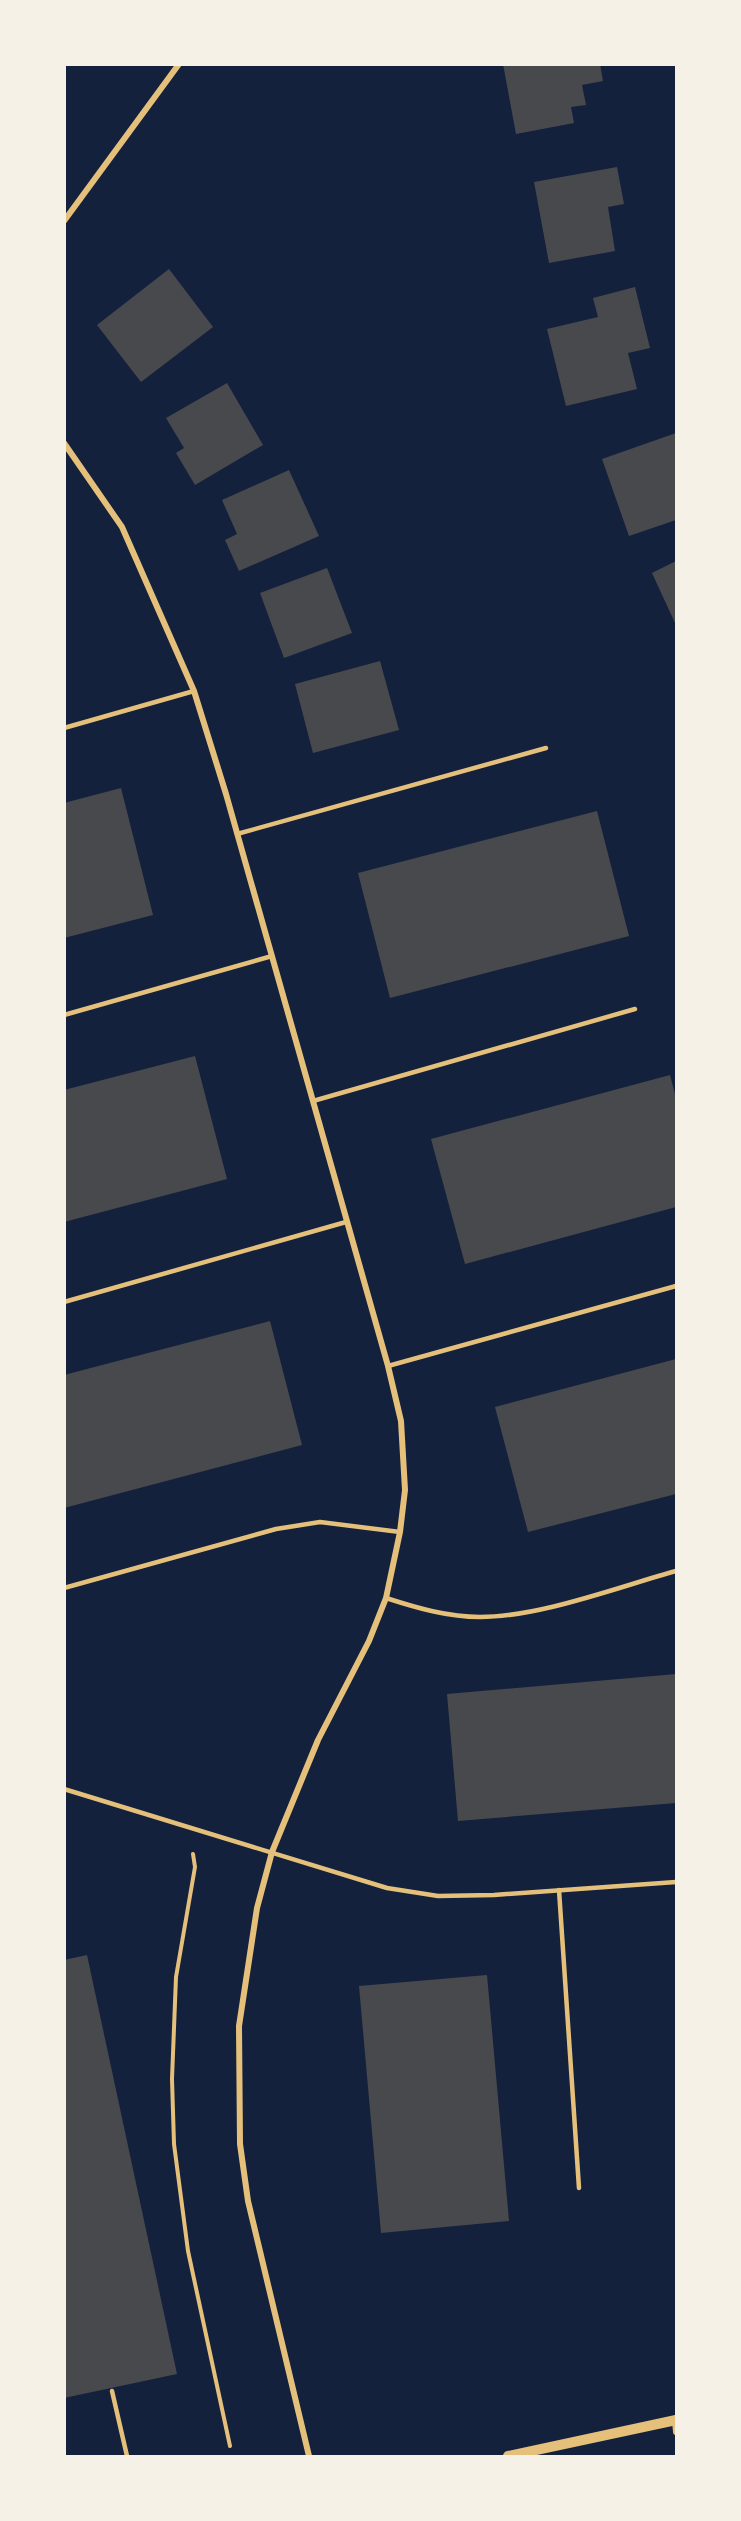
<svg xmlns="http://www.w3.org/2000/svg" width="741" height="2521" font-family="Jost,sans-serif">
	<rect width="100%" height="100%" fill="#14213d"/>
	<!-- building -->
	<g fill="#48494c">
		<path d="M503 64H600L603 81 582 85 586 105 571 107 574 123 516 134Z"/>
		<path d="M617 167 624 204 608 207 615 251 549 263 534 182Z"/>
		<path d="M169 269 213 327 141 382 97 325Z"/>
		<path d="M635 287 650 348 628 353 637 389 566 406 547 329 598 317 593 298Z"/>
		<path d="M227 383 263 445 195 485 176 453 184 448 166 418Z"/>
		<path d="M676 433V520L629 536 602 459Z"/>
		<path d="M289 470 319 536 239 571 225 540 237 534 222 500Z"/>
		<path d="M676 561V625L652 573Z"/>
		<path d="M327 568 352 633 284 658 260 593Z"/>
		<path d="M380 661 399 730 313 753 295 684Z"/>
		<path d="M121 788 153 915 64 938V803Z"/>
		<path d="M597 811 629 936 390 998 358 873Z"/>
		<path d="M195 1056 227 1179 64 1222V1090Z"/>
		<path d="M670 1075 676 1098V1207L465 1264 431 1139Z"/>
		<path d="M270 1321 302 1445 64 1508V1375Z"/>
		<path d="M676 1359V1494L528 1532 495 1407Z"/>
		<path d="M676 1674V1803L458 1821 447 1694Z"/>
		<path d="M87 1955 177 2374 64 2398V1960Z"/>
		<path d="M487 1975 509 2221 381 2233 359 1986Z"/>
	</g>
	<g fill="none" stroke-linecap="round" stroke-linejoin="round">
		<!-- path -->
		<path stroke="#e5c07b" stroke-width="4" d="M193 1854 195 1867 176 1977 172 2079 174 2144 188 2251 230 2446"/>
		<!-- service -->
		<g stroke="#e5c07b" stroke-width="4.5">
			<path d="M64 728 194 691"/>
			<path d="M237 834 546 748"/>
			<path d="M64 1015 272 956"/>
			<path d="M313 1101 635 1009"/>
			<path d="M64 1302 346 1222"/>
			<path d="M388 1366 676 1286"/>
			<path d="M64 1588 276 1529 320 1522 400 1532"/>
			<path d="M386 1598C417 1608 448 1617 480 1617 540 1617 618 1587 676 1571"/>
			<path d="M64 1789 387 1888 438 1896 494 1895 676 1882"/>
			<path d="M559 1890 579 2188"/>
			<path d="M112 2391 127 2456"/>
		</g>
		<!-- minor -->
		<g stroke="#e5c07b" stroke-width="6">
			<path d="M64 221 179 64"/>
			<path d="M64 443 122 527 194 691 226 794 388 1366 401 1421 405 1490 400 1532 386 1598 369 1641 318 1740 272 1852 257 1908 239 2026 240 2144 248 2201 309 2456"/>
			<path d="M675 2421 676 2432"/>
		</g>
		<!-- tertiary -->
		<path stroke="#e5c07b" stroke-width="10" d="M508 2456 676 2420"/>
	</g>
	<!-- border -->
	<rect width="741" height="2521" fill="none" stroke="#f6f1e7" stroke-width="132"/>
</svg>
